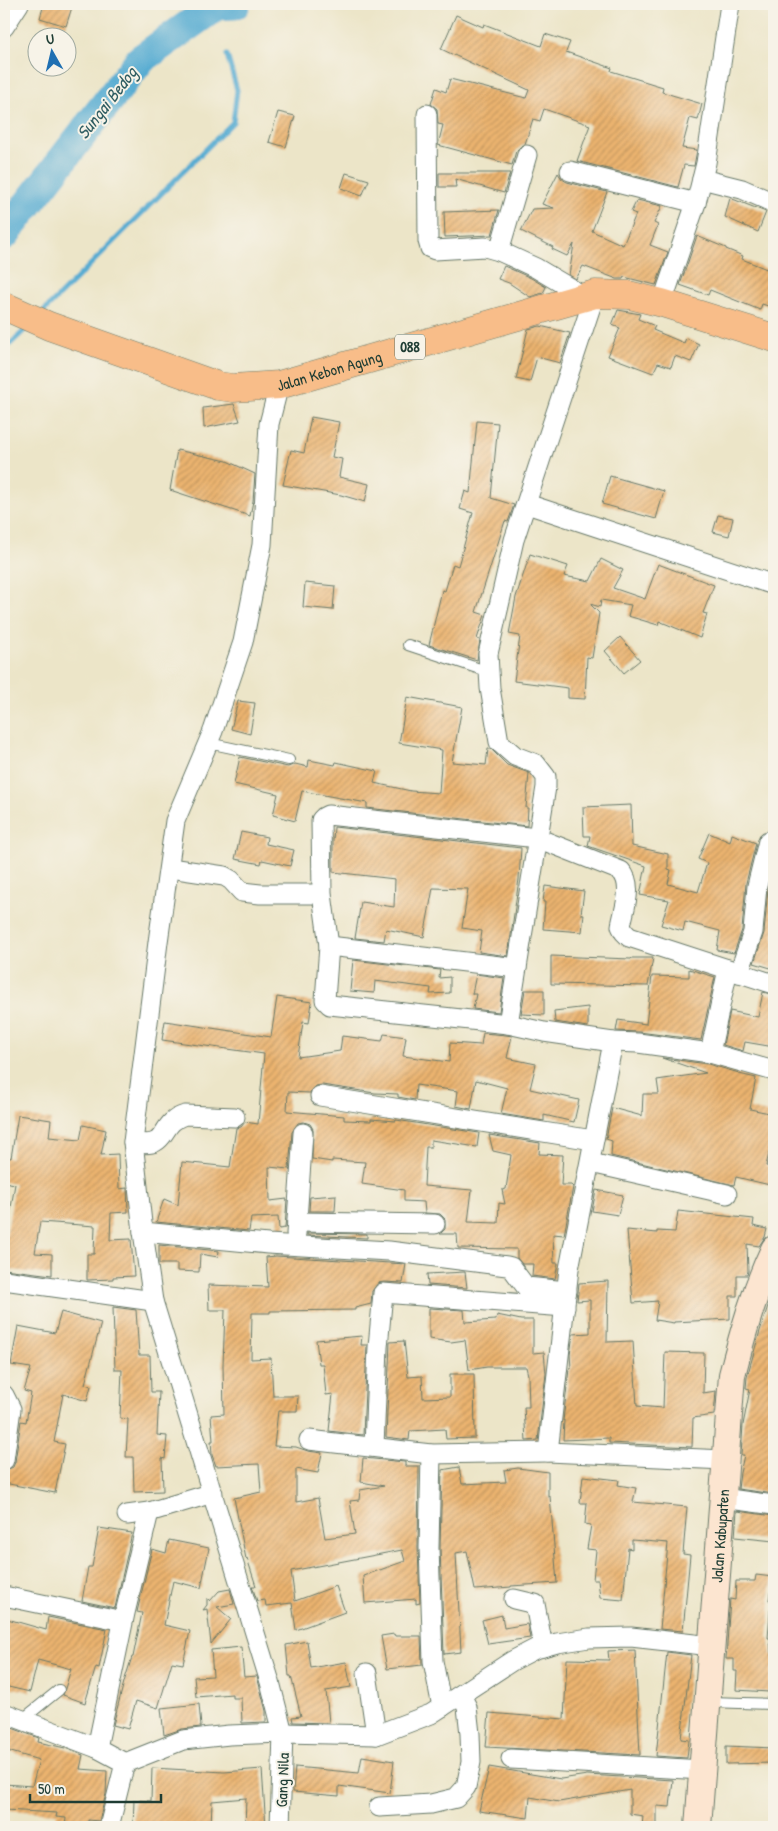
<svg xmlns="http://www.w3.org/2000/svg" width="778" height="1831" font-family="'Patrick Hand',sans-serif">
	<defs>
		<pattern id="building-hatch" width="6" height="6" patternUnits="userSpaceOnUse" patternTransform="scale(1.25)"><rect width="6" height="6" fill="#ecb470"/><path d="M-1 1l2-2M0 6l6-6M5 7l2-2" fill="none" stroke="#bf945d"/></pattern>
	</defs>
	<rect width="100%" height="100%" fill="#f7f3e8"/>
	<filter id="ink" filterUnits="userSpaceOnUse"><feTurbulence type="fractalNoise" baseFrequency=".02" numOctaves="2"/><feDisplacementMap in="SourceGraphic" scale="10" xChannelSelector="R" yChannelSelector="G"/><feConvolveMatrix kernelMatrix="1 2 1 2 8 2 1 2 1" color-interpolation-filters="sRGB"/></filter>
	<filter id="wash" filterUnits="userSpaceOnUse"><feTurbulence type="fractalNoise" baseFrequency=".0096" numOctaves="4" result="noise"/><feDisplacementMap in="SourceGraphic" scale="20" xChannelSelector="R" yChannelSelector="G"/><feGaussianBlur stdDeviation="1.12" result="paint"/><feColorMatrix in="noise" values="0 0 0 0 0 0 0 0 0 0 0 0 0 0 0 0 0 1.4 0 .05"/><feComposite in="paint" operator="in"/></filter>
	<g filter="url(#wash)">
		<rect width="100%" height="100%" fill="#ece5c8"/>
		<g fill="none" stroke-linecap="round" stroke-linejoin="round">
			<!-- stream -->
			<g stroke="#56acd2" stroke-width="5">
				<path d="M42 313 233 122 237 90 227 55"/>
				<path d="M4 350 29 326"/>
			</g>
			<!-- river -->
			<path stroke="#56acd2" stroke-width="31" d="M4 235 140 60 217 5 235 4"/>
		</g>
		<g id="blocks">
			<!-- building -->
			<g fill="url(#building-hatch)">
				<path d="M44 4H73L66 26 40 18Z"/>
				<path d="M456 15 483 27 484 24 541 46 545 34 570 42 566 52 612 68 611 71 663 87 662 92 702 104 698 120 690 118 682 148 697 150 694 166 684 165 678 187 577 161 590 125 544 109 540 121 533 119 525 144 520 147 516 151 512 165 438 145 443 125 438 124 437 109 431 104 436 88 446 92 450 79 526 98 529 90 441 49Z"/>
				<path d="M278 112 295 116 286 147 269 142Z"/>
				<path d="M346 173 369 180 362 196 341 188Z"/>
				<path d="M439 173H510L504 193 455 179 456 187H439Z"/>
				<path d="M558 173 562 179 567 182 607 192 592 231 623 245 636 214 631 212 637 200 662 206 654 223 658 225 650 245 668 252 656 285 624 277 623 279H617L583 266 576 279 569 275 574 244 567 256 552 249 553 247 521 231 532 209 554 208 542 204Z"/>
				<path d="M730 198 766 212 758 232 725 217Z"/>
				<path d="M499 210 492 235 445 237 444 212Z"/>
				<path d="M697 236 726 248V249L743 256 742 259 774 272V308L762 304 760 310 710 290 708 295 680 285Z"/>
				<path d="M504 266 531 278 546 287 543 293 530 297 509 283 498 279Z"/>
				<path d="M618 310 640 314 638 319 655 326 653 330 684 343 686 338 699 344 691 362 675 356 671 367 658 363 653 373 608 356 620 328 612 325Z"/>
				<path d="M540 326 570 333 560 363 537 357 530 382 516 379 528 329Z"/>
				<path d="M234 404 240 421 204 428 203 408Z"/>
				<path d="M311 417 339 422 332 457 342 459 339 477 369 484 365 502 341 495 283 485 291 450 304 453Z"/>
				<path d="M477 421 498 423 491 498 514 505 508 522 505 521 476 612 485 615 477 639 480 640 477 660 429 645 442 590 445 591 453 564 458 566 473 513 460 509 465 491 470 493Z"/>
				<path d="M177 450 227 461 255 474 253 501 250 516 170 490Z"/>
				<path d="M610 476 664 491 656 519 602 504Z"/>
				<path d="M718 515 733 518 729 536 713 532Z"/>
				<path d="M530 554 568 566 564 576 590 581 601 559 623 570 613 588 645 599 658 564 714 585 703 613 707 614 700 638 659 621 658 625 628 616 631 605 601 600 600 607 590 604 599 613 592 658 587 657 585 699 568 698V688L514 681 520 636 509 634 516 597Z"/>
				<path d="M305 583 335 586 333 610 303 607Z"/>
				<path d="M620 637 640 660 624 673 605 651Z"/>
				<path d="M407 697 462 707 452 762 486 765 488 749H491L507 765 529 773 526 808H528L527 826 367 808V803L302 791 295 821 273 815 278 794 234 784 240 757 288 767 295 764 308 767 309 760 335 765 336 762 377 771 374 783 411 791 439 793 442 750 399 743Z"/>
				<path d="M238 701 255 703 250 734 231 729Z"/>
				<path d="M631 805 632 846 668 854V869L671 870 668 884 698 892 707 863 698 859 709 833 730 842 732 834 756 843 746 883 742 930 734 953 717 950 720 931 685 922 683 931 661 925 669 900 640 895 646 866 588 846 590 836H584L583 807Z"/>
				<path d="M334 827 521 848 519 879 508 956 479 952 482 931 462 928 468 889 433 888 424 937 386 929 384 941 355 938 361 902 394 907 395 879 333 872V840Z"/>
				<path d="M241 832 267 837 266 844 294 850 290 866 262 860 261 864 235 859Z"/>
				<path d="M774 863V969L754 963 764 933 768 888Z"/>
				<path d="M545 886 584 891 581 914H584L582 932 543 929 545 902H543Z"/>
				<path d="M551 956 631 959 632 958H653L648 986 551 984Z"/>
				<path d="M353 960 440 970 439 978 450 977V993L430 994 431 988 375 981 374 993 350 991Z"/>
				<path d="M689 969 715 977 701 1040 639 1032 616 1031 618 1020 646 1024 652 976 689 977Z"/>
				<path d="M476 974 504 978 499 1012 473 1009 476 994H472Z"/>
				<path d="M525 990H544V1015L521 1014Z"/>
				<path d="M763 992 774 995V1047L745 1042 743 1051 723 1045 730 1011 758 1017Z"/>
				<path d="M277 997 312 1002 309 1023 303 1022 298 1057 340 1051 342 1036 382 1041 384 1034 406 1037 403 1056 449 1062 450 1043 481 1045 483 1033 506 1035 512 1036 507 1058 536 1064 530 1089 579 1100 574 1122 544 1115V1121L501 1114 507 1088 476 1080 471 1109 456 1106 458 1091 416 1085 415 1100 398 1097V1094L375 1093 322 1085 316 1086 310 1093 288 1092 287 1111 344 1116V1120L371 1121V1119L396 1121V1120L479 1133 477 1147 431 1140V1147H426L424 1186 472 1190 468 1222 498 1223 499 1203 505 1204 502 1190 506 1189 511 1155 493 1151 489 1135 540 1143 539 1154 563 1155 561 1185H571L573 1187 564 1235 553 1234 554 1263H558L555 1279 532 1276 533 1264H522L517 1258V1249L458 1248 457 1234H440L445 1229V1219L440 1214 425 1213 424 1202 404 1201V1190L362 1184 365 1162 332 1160V1162L312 1159 313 1129 310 1124 304 1122 298 1123 292 1132 289 1169 269 1167 270 1201 287 1199 285 1228 279 1229 278 1217 251 1218 249 1231 156 1222 164 1199 178 1205 182 1162 230 1167 236 1128 241 1127 245 1122 258 1124 264 1054 162 1040 165 1021 271 1037Z"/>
				<path d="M588 1007V1027L555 1022 554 1011Z"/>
				<path d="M662 1058 708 1064 739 1073V1074L756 1078 750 1109 774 1114V1132L766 1166 774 1167V1186L736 1177 734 1185 611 1156 612 1141 606 1139 612 1108 642 1116 643 1094H659L657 1080 706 1073Z"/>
				<path d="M18 1115 51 1120 49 1137 80 1140 83 1125 106 1130 101 1155 118 1154 119 1189 127 1188 128 1212 111 1213 110 1240 131 1239 134 1276 113 1277V1279L87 1280V1254H94L95 1226 40 1222 35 1253 52 1254V1275L4 1269V1249L15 1184 4 1182V1157L11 1158Z"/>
				<path d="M596 1190 623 1195 618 1215 592 1211Z"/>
				<path d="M336 1195 335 1211H309L310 1197Z"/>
				<path d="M678 1211 754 1219 753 1226 767 1229 765 1237 759 1246 747 1244 748 1271 747 1275H737V1296H730V1319L674 1322V1323L655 1320 658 1301 633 1303 627 1230 657 1233V1231L675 1232Z"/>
				<path d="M307 1233 367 1234V1238L307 1235Z"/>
				<path d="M159 1245 219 1251 218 1257 200 1254 199 1272 177 1271V1264H159Z"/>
				<path d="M276 1256 406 1264 403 1283 384 1282 378 1283 372 1291 371 1304 355 1308V1310L270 1311V1313H252L251 1359 271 1358 273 1396H298L297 1411H278L274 1446 296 1447 308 1451 322 1453 318 1473 296 1469V1502L318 1498 325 1538 355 1534 350 1501 359 1500 360 1490 384 1486 361 1482 363 1458 405 1462V1466H419L418 1548 420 1603 416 1604V1599L365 1603 363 1576 405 1561 402 1550 291 1571 295 1601 336 1586 345 1612 296 1630 292 1603 266 1606 265 1600 257 1601 252 1586H256L247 1558 246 1559 234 1498 261 1492 259 1464 216 1466 212 1455 211 1441H213L211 1415 224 1414 223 1365 225 1310H209L208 1285 268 1287 266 1257Z"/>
				<path d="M465 1272 467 1288 428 1285 427 1274Z"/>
				<path d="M608 1281 607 1342 633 1341 637 1406 663 1408 665 1352 704 1353 703 1393 716 1391 714 1415 693 1418 692 1447 609 1443V1438L563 1440 564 1420 563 1421 569 1369 571 1368 570 1355 573 1334 590 1333V1300L577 1301 579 1283Z"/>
				<path d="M774 1287V1494L738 1489 740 1473 744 1455H741L743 1425 750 1389 746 1388 747 1377 760 1331Z"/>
				<path d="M113 1307 136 1310 139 1355H150L151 1392H159L157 1435 167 1436 165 1459 162 1458 163 1491 134 1492 133 1457H126L128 1419 120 1418 122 1370H115Z"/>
				<path d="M429 1308 464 1310 465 1322 496 1320 497 1315 521 1320H533V1353L544 1352 546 1374 538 1440 526 1441 524 1407H529L528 1375 526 1367H487L469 1370 465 1340 451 1342 429 1339Z"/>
				<path d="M61 1312 101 1323 85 1384 91 1386 87 1401 63 1394 54 1442 65 1444 55 1493 4 1483V1471L13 1467 15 1462 21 1421 26 1422 31 1393 24 1391 31 1368 11 1365 18 1326 55 1333Z"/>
				<path d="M362 1336 361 1345H367L363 1435 329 1431 333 1394 326 1395 323 1364H319L316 1340Z"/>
				<path d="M404 1341 408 1377 422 1376 423 1398 450 1397V1374H474L475 1438 446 1439 445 1429 410 1431 409 1440 386 1437 390 1342Z"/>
				<path d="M459 1467 462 1484 506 1482 504 1470 518 1468 548 1472V1497L550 1496 557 1583 511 1586V1587L475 1590 467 1551 456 1553 461 1652 444 1654 440 1548 442 1470Z"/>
				<path d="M583 1476 619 1480 618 1485 636 1488 633 1502 687 1507 683 1554 690 1555 683 1631 660 1629 668 1543 632 1540V1549L628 1548 623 1600 600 1598 598 1580H593L596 1550 587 1549 591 1525 585 1524 587 1503H580Z"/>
				<path d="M737 1511 774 1516V1541L735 1537Z"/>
				<path d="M99 1528 132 1533 115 1608 82 1601 88 1567H92Z"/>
				<path d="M169 1540 209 1548 201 1588 173 1581 164 1625 190 1631 183 1664 172 1662 158 1708 136 1701 128 1729 113 1725 124 1682 132 1657H133L142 1613 137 1612 152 1549 166 1553Z"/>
				<path d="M756 1575 773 1577 769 1600 771 1601 768 1638H770L771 1655 774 1654V1670H771L769 1692 736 1690 737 1671H734V1659H726L730 1599 735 1600 736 1581H755Z"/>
				<path d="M230 1589 234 1604 217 1607 231 1619 211 1644 207 1609 203 1610 207 1605V1598L210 1601 219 1591Z"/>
				<path d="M502 1615 504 1628 527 1624 530 1638 488 1644 482 1620Z"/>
				<path d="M48 1617 107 1629 99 1668 96 1667 85 1703 63 1695 71 1669 38 1660 30 1692 4 1686V1618L46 1630Z"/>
				<path d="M394 1634 395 1636H421L422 1665 387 1669 381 1636Z"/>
				<path d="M307 1641 311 1668 346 1662 351 1687 326 1691 329 1723 293 1722 292 1717 301 1716 291 1676H289L286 1645Z"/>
				<path d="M241 1647 244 1677 257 1676 266 1711V1722L242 1723 241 1698H232V1694L196 1697 194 1677 213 1676 211 1650Z"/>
				<path d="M635 1650 640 1755 486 1747 489 1713 564 1719 567 1659 609 1660 608 1651Z"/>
				<path d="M667 1652 691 1655 681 1739 689 1740 687 1758 656 1756Z"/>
				<path d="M199 1704 201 1727 182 1729 164 1735 161 1708Z"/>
				<path d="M4 1725 39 1738 38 1742 65 1748 83 1755 80 1769 107 1771 106 1794 99 1821 88 1820V1827H65L66 1818 56 1817 57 1813 4 1810V1784L32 1786 39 1760 4 1750Z"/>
				<path d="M726 1746 774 1748V1763L726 1764Z"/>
				<path d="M362 1756 394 1761 390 1793 339 1786V1796L293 1792 295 1767 359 1773Z"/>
				<path d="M489 1767 561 1779 587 1775 673 1780 670 1807 657 1806V1827H642L643 1816 630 1814V1790L559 1802 530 1797 528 1818 479 1811Z"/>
				<path d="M152 1768 224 1772 262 1769 266 1827H245L246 1798 212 1801 211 1827H133L134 1800 151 1801Z"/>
			</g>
		</g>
	</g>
	<g filter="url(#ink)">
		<use href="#blocks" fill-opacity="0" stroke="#677868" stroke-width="1"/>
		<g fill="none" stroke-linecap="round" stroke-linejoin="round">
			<!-- service casing -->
			<g stroke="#677868" stroke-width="12">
				<g id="service">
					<path d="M408 645 489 672"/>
					<path d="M208 743 289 760"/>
					<path d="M709 1702 774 1704"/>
					<path d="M23 1719 59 1690"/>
				</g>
			</g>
			<!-- minor casing -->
			<g stroke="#677868" stroke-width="21">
				<g id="minor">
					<path d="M4 27 19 4"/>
					<path d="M427 114 428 241 430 248 435 250 485 247 499 251 536 268 585 297"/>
					<path d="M570 171 696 203"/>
					<path d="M702 179 742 189 774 203"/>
					<path d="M499 251 527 155"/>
					<path d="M662 303 696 203 706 163 730 4"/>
					<path d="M279 385 269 424 262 545 243 642 213 731 175 821 158 942 133 1142 143 1232 153 1301 270 1682 283 1733 280 1827"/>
					<path d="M527 504 774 585"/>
					<path d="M170 868 224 876 231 880 242 892 260 894H322"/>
					<path d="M329 946 517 968"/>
					<path d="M739 973 753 932 757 886 768 841"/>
					<path d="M508 1024 330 1005 325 1000 329 946 322 894 321 820 324 817 328 815 537 838 621 871C634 885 624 909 621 926L624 932 629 937 774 984"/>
					<path d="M613 1042 638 1043 710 1053 728 969"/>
					<path d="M710 1053 774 1071"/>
					<path d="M320 1096 593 1140"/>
					<path d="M133 1142C171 1151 157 1123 185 1115L235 1117"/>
					<path d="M591 1163 727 1194"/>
					<path d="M297 1222 435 1224"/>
					<path d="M143 1232 268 1244 389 1251 507 1266 511 1267 526 1287 567 1291"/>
					<path d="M296 1234 303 1133"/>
					<path d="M4 1280 153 1301"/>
					<path d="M4 1395 11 1409 4 1460"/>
					<path d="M309 1440 431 1454 548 1452 569 1269 613 1042 544 1032 508 1024 546 787V777L536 764 515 756 499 742 490 688 488 654 514 540 595 294"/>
					<path d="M374 1446 378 1347 383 1293 565 1307"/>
					<path d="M548 1452 725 1460"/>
					<path d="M431 1454 429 1548 433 1661 442 1707"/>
					<path d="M722 1498 774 1505"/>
					<path d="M127 1515 149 1512 213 1493"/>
					<path d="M4 1596 123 1621"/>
					<path d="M514 1599 535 1604 543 1647"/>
					<path d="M367 1673 376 1735"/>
					<path d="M4 1713 97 1748 125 1763"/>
					<path d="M97 1748 125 1613 149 1512"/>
					<path d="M511 1759 703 1770"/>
					<path d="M379 1807 431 1804 456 1798 466 1787 471 1762 470 1734 467 1707 461 1695"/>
					<path d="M109 1827 125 1763 183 1740 229 1735 283 1733 376 1735 431 1714 512 1661 535 1649 557 1643 589 1638 631 1637 712 1646"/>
				</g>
			</g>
			<!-- secondary casing -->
			<g stroke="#677868" stroke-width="28">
				<g id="secondary">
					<path id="s1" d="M698 1827 732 1375C743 1332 755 1289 774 1249"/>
				</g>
			</g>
			<!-- primary casing -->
			<g stroke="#677868" stroke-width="29">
				<g id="primary">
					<path id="s2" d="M4 306 49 326 218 386 233 388 279 385 595 294 629 295 662 303 774 338"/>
				</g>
			</g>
			<!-- service -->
			<use href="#service" stroke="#fff" stroke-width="10"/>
			<!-- minor -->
			<use href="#minor" stroke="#fff" stroke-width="19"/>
			<!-- secondary -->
			<use href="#secondary" stroke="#fce5d0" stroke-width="26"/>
			<!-- primary -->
			<use href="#primary" stroke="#f8bd89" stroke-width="28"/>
		</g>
	</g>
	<g text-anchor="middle" stroke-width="4" stroke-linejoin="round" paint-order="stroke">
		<!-- shield labels -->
		<rect fill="#f7f3e8" stroke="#60746a" stroke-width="1" x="395" y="334.5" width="30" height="25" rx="4"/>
		<g font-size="15" font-weight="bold" fill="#1f3d34">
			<text x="410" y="352">088</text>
		</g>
		<!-- street labels -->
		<g font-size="16" fill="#1f3d34" stroke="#f7f3e8">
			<text dy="6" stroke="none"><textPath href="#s2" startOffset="342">Jalan Kebon Agung</textPath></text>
			<text dy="6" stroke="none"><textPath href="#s1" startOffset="292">Jalan Kabupaten</textPath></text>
			<text transform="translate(282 1780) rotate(-88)" y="6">Gang Nila</text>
		</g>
		<!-- water labels -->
		<g font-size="18" font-style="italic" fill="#305e63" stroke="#f7f3e8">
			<text transform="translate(107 103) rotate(-52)" y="6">Sungai Bedog</text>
		</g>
	</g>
	<!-- margin -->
	<rect width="778" height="1831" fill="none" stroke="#f7f3e8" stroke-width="20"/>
	<!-- north arrow -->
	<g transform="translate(52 52) rotate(352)"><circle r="24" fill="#f7f3e8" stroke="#a1aaa0"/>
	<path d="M0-4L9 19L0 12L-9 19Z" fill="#1f6fb2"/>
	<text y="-8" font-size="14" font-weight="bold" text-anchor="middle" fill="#1f3d34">U</text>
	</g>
	<!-- scale -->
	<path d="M30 1794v8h131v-8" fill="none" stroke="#1f3d34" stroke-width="2.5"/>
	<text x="38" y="1794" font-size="15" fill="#1f3d34" stroke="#f7f3e8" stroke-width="4" paint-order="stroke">50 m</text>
</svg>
